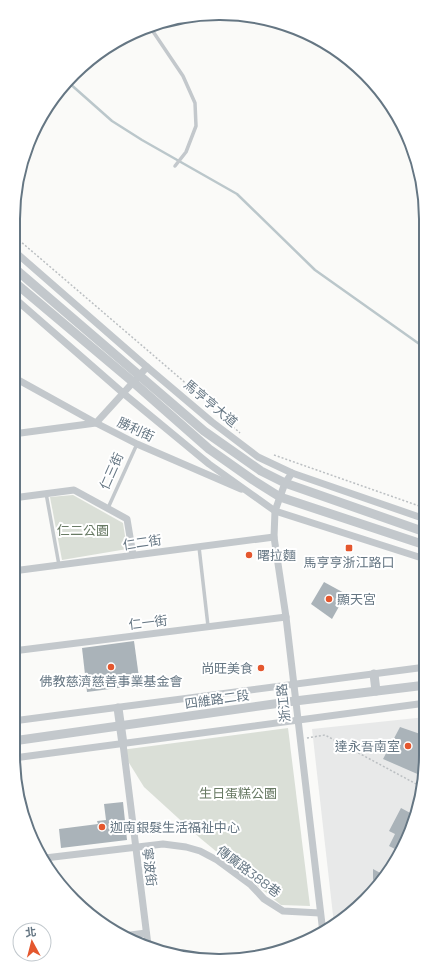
<svg xmlns="http://www.w3.org/2000/svg" width="439" height="974" font-family="Montserrat,'Noto Sans TC',sans-serif">
	<rect width="100%" height="100%" fill="#fafaf8"/>
	<!-- built -->
	<path fill="#e8e9e9" d="M426 717V755L410 833 375 891 334 924 312 729Z"/>
	<!-- green -->
	<g fill="#dadfd7">
		<path d="M73 495 123 523 127 549 62 560 50 497Z"/>
		<path d="M288 728 310 906 281 905 200 838 144 787 121 750Z"/>
	</g>
	<g fill="none" stroke-linecap="round" stroke-linejoin="round">
		<!-- stream -->
		<path stroke="#bbc7cb" stroke-width="2.5" d="M68 82 112 121 142 140 237 194 315 270 425 348"/>
	</g>
	<!-- building -->
	<g fill="#aab3b9">
		<path d="M324 582 346 594 332 619 311 604Z"/>
		<path d="M134 641 140 685 87 692 82 648Z"/>
		<path d="M400 727 426 736V755L422 776 383 759Z"/>
		<path d="M123 802 127 840 61 848 59 829 98 824 97 821 106 820 104 804Z"/>
		<path d="M401 808 414 815 410 833 399 851 389 846 395 834 389 831Z"/>
		<path d="M373 869 384 875 376 889 373 879Z"/>
	</g>
	<g fill="none" stroke-linecap="round" stroke-linejoin="round">
		<!-- path -->
		<g stroke="#bbbfc2" stroke-width="1.5" stroke-dasharray="2 2" stroke-linecap="butt">
			<path d="M13 235 181 379 240 433"/>
			<path d="M274 455 425 508"/>
			<path d="M307 738 325 735 420 786"/>
		</g>
		<!-- service -->
		<g stroke="#c3c8cc" stroke-width="3.5">
			<path d="M150 27 183 76 195 103 196 126 186 152 175 166"/>
			<path d="M46 493 59 565"/>
			<path d="M108 508 137 444"/>
			<path d="M199 547 208 626"/>
		</g>
		<!-- minor -->
		<g stroke="#c3c8cc" stroke-width="7">
			<path d="M13 250 147 367 212 422 258 457 292 473 425 519"/>
			<path d="M13 297 123 393 209 464 275 511 425 559"/>
			<path d="M13 377 96 423 137 444 241 489"/>
			<path d="M13 434 96 423 147 367"/>
			<path d="M292 473 285 483 275 511 274 537 286 617 323 933"/>
			<path d="M13 498 74 490 127 519 133 555"/>
			<path d="M13 571 274 537"/>
			<path d="M13 651 286 617"/>
			<path d="M13 721 426 667"/>
			<path d="M123 744 148 945"/>
			<path d="M14 758 426 703"/>
			<path d="M45 858 163 844 186 847 200 851 217 860 251 885 264 899 283 911 320 913"/>
			<path d="M123 936 146 933"/>
		</g>
		<!-- tertiary -->
		<g stroke="#c3c8cc" stroke-width="9">
			<path d="M13 267 204 431 261 471 285 483 425 532"/>
			<path d="M13 281 133 382 209 449 253 480 280 497 425 545"/>
			<path d="M374 674 376 691"/>
			<path d="M118 708 123 744"/>
			<path d="M13 741 295 701 426 685"/>
		</g>
	</g>
	<!-- markers -->
	<g fill="#e4572e" stroke="#fff" stroke-width="1.5">
		<rect x="345" y="544" width="8" height="8" rx="2"/>
		<circle cx="249" cy="555" r="4"/>
		<circle cx="329" cy="599" r="4"/>
		<circle cx="111" cy="667" r="4"/>
		<circle cx="261" cy="668" r="4"/>
		<circle cx="408" cy="746" r="4"/>
		<circle cx="102" cy="827" r="4"/>
	</g>
	<g text-anchor="middle" stroke-width="4" stroke-linejoin="round" paint-order="stroke">
		<!-- street labels -->
		<g font-size="13" fill="#657683" stroke="#fff">
			<text transform="translate(211 403) rotate(40)" y="5">馬亨亨大道</text>
			<text transform="translate(136 429) rotate(25)" y="5">勝利街</text>
			<text transform="translate(111 471) rotate(-66)" y="5">仁三街</text>
			<text transform="translate(142 542) rotate(-8)" y="5">仁二街</text>
			<text transform="translate(148 622) rotate(-7)" y="5">仁一街</text>
			<text transform="translate(217 699) rotate(-8)" y="5">四維路二段</text>
			<text transform="translate(283 703) rotate(-96)" y="5">浙江路</text>
			<text transform="translate(150 867) rotate(83)" y="5">寧波街</text>
			<text transform="translate(249 871) rotate(37)" y="5">傳廣路388巷</text>
		</g>
		<!-- park labels -->
		<g font-size="13" fill="#687a64" stroke="#fff">
			<text x="83" y="535">仁二公園</text>
			<text x="238" y="798">生日蛋糕公園</text>
		</g>
		<!-- poi labels -->
		<g font-size="13" fill="#657683" stroke="#fff" text-anchor="start">
			<text x="257" y="560">曙拉麵</text>
			<text x="349" y="567" text-anchor="middle">馬亨亨浙江路口</text>
			<text x="337" y="604">顯天宮</text>
			<text x="253" y="673" text-anchor="end">尚旺美食</text>
			<text x="111" y="686" text-anchor="middle">佛教慈濟慈善事業基金會</text>
			<text x="400" y="751" text-anchor="end">達永吾南室</text>
			<text x="110" y="832">迦南銀髮生活福祉中心</text>
		</g>
	</g>
	<!-- crop -->
	<path d="M0 0H439V974H0ZM219 20H220A199 199 0 0 1 419 219V755A199 199 0 0 1 220 954H219A199 199 0 0 1 20 755V219A199 199 0 0 1 219 20Z" fill="#fff" fill-rule="evenodd"/>
	<path fill="none" stroke="#657683" stroke-width="2" d="M219 20H220A199 199 0 0 1 419 219V755A199 199 0 0 1 220 954H219A199 199 0 0 1 20 755V219A199 199 0 0 1 219 20Z"/>
	<!-- north arrow -->
	<g transform="translate(32 942) rotate(353)"><circle r="19" fill="#ffffff" stroke="#c1c8cd"/>
	<path d="M0-3L7 15L0 10L-7 15Z" fill="#e4572e"/>
	<text y="-6" font-size="11" font-weight="bold" text-anchor="middle" fill="#657683">北</text>
	</g>
</svg>
